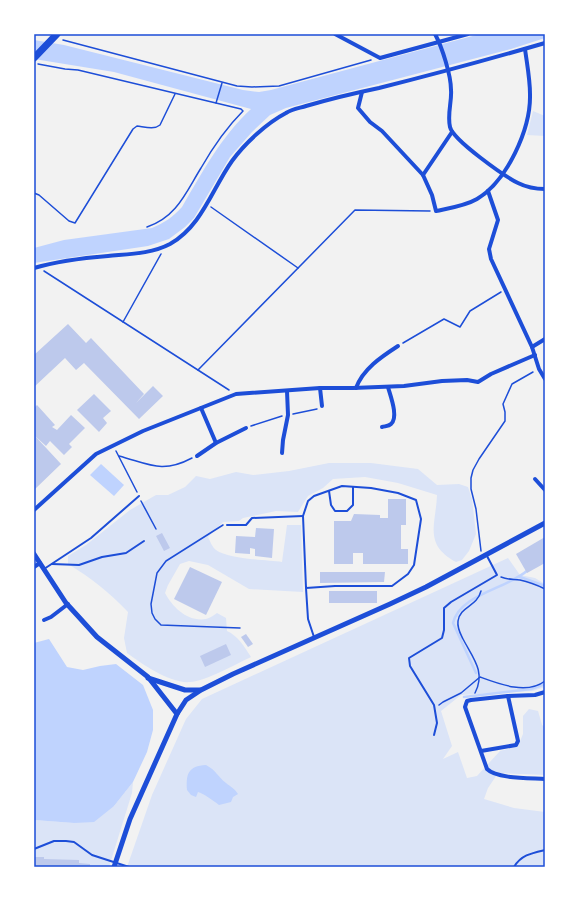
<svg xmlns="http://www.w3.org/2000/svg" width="579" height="901" font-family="'IBM Plex Sans',sans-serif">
	<rect width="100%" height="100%" fill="#f2f2f2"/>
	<!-- green -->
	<g fill="#dbe4f7">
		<path d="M533 111 545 116V136L527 135Z"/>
		<path d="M329 463H371L418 469 437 485 459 484 468 487 472 499 476 534 469 551 462 560 456 562C423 544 436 524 437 495L398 483 365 477 333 479 323 488 308 496 298 512 276 511 243 518 239 521 223 522 208 537C210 541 212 547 216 550 228 559 266 560 282 562L287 525H301L303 592 249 589 208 565 189 561 180 564 168 585 165 593C173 608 188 622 206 619 210 618 214 615 217 613L226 618 227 631C238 636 244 646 251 657 236 664 206 681 190 682 171 684 142 664 127 653L124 638 128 612C109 592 91 578 68 564V556L86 545 130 510 156 495H168L185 487 196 476 210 479 236 472 253 475 289 471Z"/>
		<path d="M508 558 520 575 535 578 545 584V687L533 691 461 695 441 711 452 746 443 759 458 752 467 778 477 776 500 751 518 746 523 734V716L529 709 538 711 542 725 545 727V775L498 773 488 788 484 799 514 808 545 812V867H127L152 795 186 719 202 699Z"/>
		<path d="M133 782 132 793 109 867H34V820L74 823 114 806Z"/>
	</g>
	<!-- water -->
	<g fill="#bfd3fe">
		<path d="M480 34H545V38L511 49 286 108 270 115 252 132 230 157 194 218 185 227 169 239 148 246 34 263V248L64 240 152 228C164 223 173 217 182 207 203 171 221 137 251 109L114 72 34 59V40L64 45 243 90 259 92 271 90Z"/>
		<path d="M101 464 124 485 114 496 90 475Z"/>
		<path d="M49 639 67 667 83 670 100 666 116 664 143 685 153 710V730L147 752 133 782 114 806 94 822 74 823 34 820V643Z"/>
		<path d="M206 765C217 771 217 776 226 783 231 787 234 788 238 794L233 797 231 802 219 805C214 801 203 793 198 792L196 797 191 795 187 790C186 774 188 766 206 765Z"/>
	</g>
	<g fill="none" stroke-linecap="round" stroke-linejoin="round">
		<!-- stream -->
		<g stroke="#bfd3fe" stroke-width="2.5">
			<path d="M520 577 545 586"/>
			<path d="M476 673 453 623C460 594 507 589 528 570"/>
			<path d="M464 697 531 689 545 684"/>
		</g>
	</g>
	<!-- building -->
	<g fill="#bdc9ec">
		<path d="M68 324 86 343 91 338 144 394 136 403 153 386 163 396 139 419 84 363 76 370 65 358 34 387V355Z"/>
		<path d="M94 394 111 411 103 418 107 423 99 432 77 410Z"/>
		<path d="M37 405 55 425 52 427 57 430 71 415 85 428 69 444 72 447 64 455 50 441 46 446 35 436 61 464 34 490V408Z"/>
		<path d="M388 499H406V525H401V549H408V564H363V553H353V564H334V521H351L354 514 380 515V518H388Z"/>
		<path d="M256 528 274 529 272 558 255 556V549L250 548V554L235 553 236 536 255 537Z"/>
		<path d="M162 533 170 548 164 551 156 536Z"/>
		<path d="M545 537V563L527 573 516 554Z"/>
		<path d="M190 567 222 582 206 615 174 599Z"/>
		<path d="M320 572H385L384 582 320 583Z"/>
		<rect x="329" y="591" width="48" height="12"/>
		<path d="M246 634 253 644 248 647 241 637Z"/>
		<path d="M226 644 231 655 205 667 200 656Z"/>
		<path d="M34 857H44V859L79 860V863L90 864V867H34Z"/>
	</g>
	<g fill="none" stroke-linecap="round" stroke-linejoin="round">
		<!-- path -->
		<g stroke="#1d4ed8" stroke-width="1.5">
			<path d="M63 40 237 86 252 87 279 86 371 60"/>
			<path d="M38 64 65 69 78 70 241 109 243 111C226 128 213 147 201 168 186 192 177 217 147 227"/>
			<path d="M216 103 222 83"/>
			<path d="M34 193 39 195 69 221 75 223 133 129 137 126C145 127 154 130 160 125L175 94"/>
			<path d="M211 207 298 268"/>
			<path d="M44 271 229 390"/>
			<path d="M123 322 161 254"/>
			<path d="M403 343 444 319 460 327 470 311 501 292"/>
			<path d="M198 370 355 210 430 211"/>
			<path d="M293 414 317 409"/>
			<path d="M251 426 282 416"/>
			<path d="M116 451 137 492"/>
			<path d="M119 456C149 464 162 474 192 458"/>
			<path d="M141 501 156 529"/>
			<path d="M223 525 166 561 157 573 151 604 152 613 155 619 161 625 240 628"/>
			<path d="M481 551 476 509 471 489V478L473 470 479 459 505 421V412L503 404 512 384 533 372"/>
			<path d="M501 577C508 580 513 579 520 580 530 582 537 585 545 589"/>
			<path d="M475 693C486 672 473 658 463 639 460 633 457 628 458 621 460 606 477 607 481 591"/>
			<path d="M439 705 443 702 461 693 480 677C499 684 527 695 545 681"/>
		</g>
		<!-- service -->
		<g stroke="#1d4ed8" stroke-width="2">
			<path d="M329 491 331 505 335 511H347L353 505V487"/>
			<path d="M227 525H246L252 518 303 516"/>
			<path d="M52 564 79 565 102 557 126 553 144 541"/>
			<path d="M44 569 91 538 139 496"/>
			<path d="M306 588 335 586H392L408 574 414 565 421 519 416 500 398 493 371 488 342 486 314 496 308 501 303 516 306 588 308 619 314 637"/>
			<path d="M434 735 437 723 434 705 410 666 409 658 442 638 444 630V608L451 602 497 575 487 556"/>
			<path d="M34 849 54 841H66L74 842 92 855 129 867"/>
			<path d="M514 867C521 855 532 853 545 850"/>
		</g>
		<!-- minor -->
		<g stroke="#1d4ed8" stroke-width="4">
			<path d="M335 34 380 58 468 34"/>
			<path d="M435 34C442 47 451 75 451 90 452 102 447 114 450 127 453 140 504 176 518 183 526 187 536 189 545 189"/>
			<path d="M362 92 358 108 370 122 382 131 423 175 432 195 436 211C450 208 465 206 477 199 507 181 531 129 530 94 530 79 527 64 525 49"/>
			<path d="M423 175 452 132"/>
			<path d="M488 191 498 220 489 249 491 259 532 347 539 369 545 379"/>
			<path d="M34 268C58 261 83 258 108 256 129 254 151 254 170 244 202 226 212 189 232 161 245 143 267 123 286 113 292 109 300 108 306 106 330 99 355 93 379 88 435 74 490 59 545 43"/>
			<path d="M532 347 545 339"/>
			<path d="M320 388 322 406"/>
			<path d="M356 388C363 369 381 357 398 346"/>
			<path d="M201 408 216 443"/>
			<path d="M382 427C386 426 389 426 391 424 399 417 390 395 388 387"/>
			<path d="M282 453 283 440 288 415 287 391"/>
			<path d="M197 456 216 443 246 428"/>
			<path d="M535 479 545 490"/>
			<path d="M34 510 96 454 143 431 236 394 320 388H353L404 386 442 381 467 380 478 382 491 374 535 355"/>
			<path d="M34 567 40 563"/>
			<path d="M44 620 51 617 68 604"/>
			<path d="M545 692 535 695 508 696 471 700 467 701 465 707 487 769C497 779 530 778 545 779"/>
			<path d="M481 751 516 745 518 741 508 696"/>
		</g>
		<!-- tertiary -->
		<g stroke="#1d4ed8" stroke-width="5">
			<path d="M34 554 66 603 77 615 97 637 148 677 177 714"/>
			<path d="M148 678 185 690H200"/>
			<path d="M114 867 130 819 177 714 186 700 201 690 233 674 390 604 426 587 545 523"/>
		</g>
		<!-- primary -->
		<path stroke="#1d4ed8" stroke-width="7" d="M34 58 57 34"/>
	</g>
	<!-- border -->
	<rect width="579" height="901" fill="none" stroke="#ffffff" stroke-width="70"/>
	<rect x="35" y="35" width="509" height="831" fill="none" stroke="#1d4ed8" stroke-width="1.5"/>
</svg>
